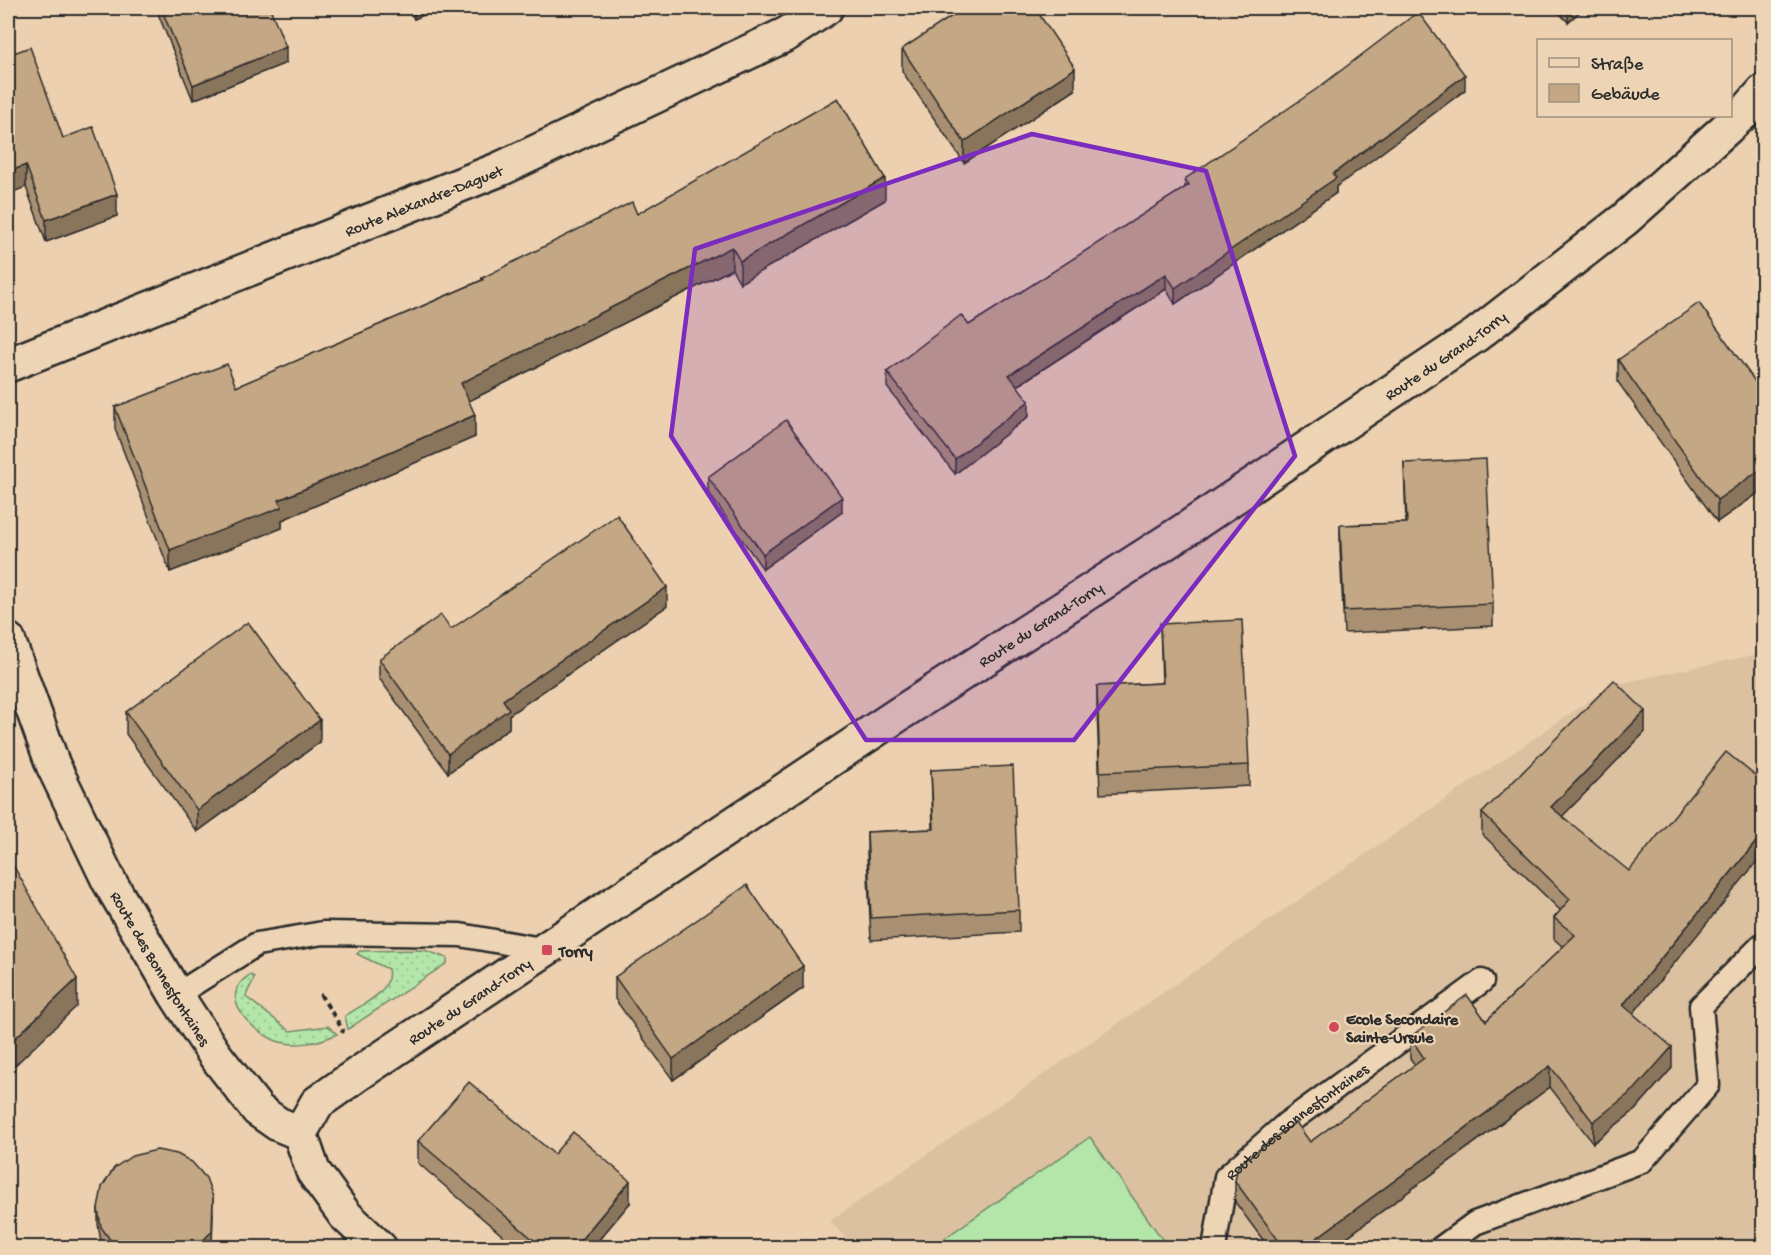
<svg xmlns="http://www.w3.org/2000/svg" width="1771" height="1255" font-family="'Gochi Hand',sans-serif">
	<defs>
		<pattern id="grass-dots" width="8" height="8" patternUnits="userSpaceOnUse" patternTransform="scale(1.5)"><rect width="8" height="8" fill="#b3e6a8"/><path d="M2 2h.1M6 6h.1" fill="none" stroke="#9ac591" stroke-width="1.8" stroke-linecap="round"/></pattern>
	</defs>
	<rect width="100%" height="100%" fill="#ecd0af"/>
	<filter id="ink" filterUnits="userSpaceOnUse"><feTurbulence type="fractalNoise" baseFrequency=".0167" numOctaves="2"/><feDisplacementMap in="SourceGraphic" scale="12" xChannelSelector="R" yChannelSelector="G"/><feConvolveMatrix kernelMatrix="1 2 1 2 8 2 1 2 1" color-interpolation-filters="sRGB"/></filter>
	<g filter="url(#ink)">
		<!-- built -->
		<path fill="#dcc1a0" d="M1763 653V1247L855 1248 830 1221 1612 685Z"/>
		<!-- grass -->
		<g fill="url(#grass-dots)" stroke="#6f886a" stroke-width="1.5">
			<path d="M424 950 447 958V963L348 1029 345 1016C362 1004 393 993 388 969L357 954 360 951Z"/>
			<path d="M250 975 254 977C253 985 247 989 246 997L290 1031 328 1026 337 1034C318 1043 294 1048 274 1040 249 1029 216 995 250 975Z"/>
		</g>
		<!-- garden -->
		<path fill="#b3e6a8" stroke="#6f886a" stroke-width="1.5" d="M1090 1137 1165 1243 1158 1248 932 1247Z"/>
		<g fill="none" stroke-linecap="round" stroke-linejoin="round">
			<!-- lane casing -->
			<g stroke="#2b2b2b" stroke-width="27">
				<g id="lane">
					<path d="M176 995 257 944 323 933 460 935 547 950"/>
					<path id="s1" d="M1214 1248 1226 1177 1286 1124 1482 981"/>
					<path d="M1441 1248 1475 1223 1642 1161 1708 1085 1701 1006 1764 943"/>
				</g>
			</g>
			<!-- street casing -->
			<g stroke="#2b2b2b" stroke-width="38">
				<g id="street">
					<path id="s2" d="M8 365 500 169 787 34 826 8"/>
					<path id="s3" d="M8 640 53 765 109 881 176 995 215 1055 258 1110 278 1124 300 1133 313 1171 345 1215 380 1248"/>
					<path id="s4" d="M300 1133 317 1103 358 1074 899 714 1185 530 1476 335 1625 219 1748 109 1764 91"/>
				</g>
			</g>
			<!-- path -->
			<path stroke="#2b2b2b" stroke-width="4" stroke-dasharray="6 4.5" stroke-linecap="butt" d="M320 994 343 1030 342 1033"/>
			<!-- lane -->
			<use href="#lane" stroke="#edd4b5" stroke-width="22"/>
			<!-- street -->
			<use href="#street" stroke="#edd4b5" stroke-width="33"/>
		</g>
		<!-- wall -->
		<g fill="#a99072" stroke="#2b2b2b" stroke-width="1.5">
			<path d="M159 8H270L286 63 193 100 159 16Z"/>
			<path d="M408 8H440L414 19Z"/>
			<path d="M1554 8H1584L1568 22Z"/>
			<path d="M902 49 1075 90 964 163 902 71Z"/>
			<path d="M8 55 63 138 117 216 46 242 26 187Z"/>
			<path d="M1465 90 1336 187V193L1175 304 1166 289 1017 386 1029 416 955 474 887 387V372L969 325 1185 188V179Z"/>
			<path d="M885 200 740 283 732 269 469 401 475 437 282 520V528L170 572 115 429V407L236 387 482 280V278L637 214Z"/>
			<path d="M1618 360 1764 394V489L1717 522 1618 382Z"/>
			<path d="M1404 463 1493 604V626L1344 633 1340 547V525L1406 523Z"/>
			<path d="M708 477 842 512 763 569 708 492Z"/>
			<path d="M667 606 509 715V728L448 773 379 678V659L451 629Z"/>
			<path d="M1160 624 1249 765V786L1100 794 1097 708V686L1162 683Z"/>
			<path d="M126 712 320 742 197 832 126 734Z"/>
			<path d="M1645 732 1562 816 1633 1014 1672 1068 1635 1110 1593 1143 1550 1087 1332 1248H1269L1235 1202V1181L1310 1142 1415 1065 1410 1058V1037L1486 1021 1563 947 1554 939V918L1561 911 1482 834V813Z"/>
			<path d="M931 770 1019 910V932L871 940 867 854V832L933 829Z"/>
			<path d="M615 977 803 988 673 1080 615 999Z"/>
			<path d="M418 1141 630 1203 592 1248H517L418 1163Z"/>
			<path d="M98 1209 213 1213 212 1246 210 1248H105L101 1242 98 1224Z"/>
		</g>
		<!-- shaded-wall -->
		<g fill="#89755c" stroke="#2b2b2b" stroke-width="1.5">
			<path d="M414 8H440L414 19Z"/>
			<path d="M1568 8H1584L1568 22Z"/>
			<path d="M286 47V63L193 100V85Z"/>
			<path d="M1075 68V90L964 163V142Z"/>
			<path d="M1465 75V90L1336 187V193L1175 304V288L1333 174Z"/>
			<path d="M26 165V187L8 194V172Z"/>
			<path d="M885 178V200L740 283V261Z"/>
			<path d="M117 194V216L46 242V220Z"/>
			<path d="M732 247V269L461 405V383Z"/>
			<path d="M1166 274V289L1009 391V375Z"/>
			<path d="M1029 401V416L955 474V459Z"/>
			<path d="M475 415V437L282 520V528L170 572V550L279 500Z"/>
			<path d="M1764 467V489L1717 522V500Z"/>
			<path d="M842 497V512L763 569V554Z"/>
			<path d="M667 587V606L509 715V728L448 773V754L503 700Z"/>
			<path d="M1645 711V732L1551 828V807Z"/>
			<path d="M320 720V742L197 832V810Z"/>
			<path d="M1764 832V853L1623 1026V1005Z"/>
			<path d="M803 966V988L673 1080V1059Z"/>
			<path d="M77 979V1006L8 1072V1045Z"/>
			<path d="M1672 1047V1068L1635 1110 1593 1143V1122Z"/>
			<path d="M1550 1066V1087L1332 1248H1303Z"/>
			<path d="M630 1181V1203L592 1248H574Z"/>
			<path d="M213 1197 212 1246 210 1248H196Z"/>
		</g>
		<!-- building -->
		<g fill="#c4a784" stroke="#2b2b2b" stroke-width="1.5">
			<path d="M161 8H270L286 47 193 85Z"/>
			<path d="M964 8H1035L1075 68 964 142 902 49Z"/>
			<path d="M1418 12 1465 75 1333 174 1336 178 1175 288 1166 274 1009 375 1029 401 955 459 887 372 961 315 969 325 1189 185 1185 179 1318 88Z"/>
			<path d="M30 47 63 138 93 127 117 194 46 220 26 165 8 172V55Z"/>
			<path d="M838 98 885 178 740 261 732 247 461 383 475 415 279 500 282 507 170 550 115 407 227 364 236 387 483 280 482 278 632 202 637 214Z"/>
			<path d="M1699 303 1764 394V467L1717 500 1618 360Z"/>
			<path d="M786 420 842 497 763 554 708 477Z"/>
			<path d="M1486 459 1493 604 1344 611 1340 525 1407 523 1404 463Z"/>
			<path d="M617 515 667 587 503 700 509 709 448 754 379 659 441 615 451 629Z"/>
			<path d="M1242 620 1249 765 1100 772 1097 686 1163 683 1160 624Z"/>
			<path d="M248 622 320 720 197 810 126 712Z"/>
			<path d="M1614 680 1645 711 1551 807 1629 871 1726 752 1764 783V832L1623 1005 1672 1047 1635 1089 1593 1122 1550 1066 1303 1248H1284L1235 1181 1238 1165 1296 1122 1310 1142 1424 1058 1410 1037 1467 995 1486 1021 1575 935 1554 918 1570 899 1482 813Z"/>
			<path d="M1013 766 1019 910 871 918 867 832 934 829 931 770Z"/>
			<path d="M8 856 77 979 8 1045Z"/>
			<path d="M747 885 803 966 673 1059 615 977Z"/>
			<path d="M469 1082 554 1154 573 1132 630 1181 574 1248H543L418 1141Z"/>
			<path d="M157 1150 177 1154 192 1162 206 1178 213 1197 212 1231 196 1248H116L101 1227 98 1209 102 1187 114 1168 132 1156Z"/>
		</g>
	</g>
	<!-- marked area -->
	<path fill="#7b2cbf" fill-opacity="0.2" stroke="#7b2cbf" stroke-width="4.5" stroke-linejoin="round" d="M1032 134 1206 171 1295 456 1074 740H866L671 436 695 249Z"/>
	<!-- markers -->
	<g fill="#d1495b" stroke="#edd4b5" stroke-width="2">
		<rect x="541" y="944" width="12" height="12" rx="3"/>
		<circle cx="1334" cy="1027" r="6"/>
	</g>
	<g text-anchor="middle" stroke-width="4.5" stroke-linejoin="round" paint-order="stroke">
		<!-- street labels -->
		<g font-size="16" fill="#2b2b2b" stroke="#edd4b5">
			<text dy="6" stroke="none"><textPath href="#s2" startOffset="447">Route Alexandre-Daguet</textPath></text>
			<text dy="6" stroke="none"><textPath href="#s4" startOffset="1388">Route du Grand-Torry</textPath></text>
			<text dy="6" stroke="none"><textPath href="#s4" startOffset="902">Route du Grand-Torry</textPath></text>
			<text dy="6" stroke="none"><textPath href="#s3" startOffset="363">Route des Bonnesfontaines</textPath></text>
			<text dy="6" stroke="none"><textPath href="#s4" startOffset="218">Route du Grand-Torry</textPath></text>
			<text dy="6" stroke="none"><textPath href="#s1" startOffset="162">Route des Bonnesfontaines</textPath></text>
		</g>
		<!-- poi labels -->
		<g font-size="16" font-weight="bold" fill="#2b2b2b" stroke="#edd4b5" text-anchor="start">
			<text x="559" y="956">Torry</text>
			<text x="1346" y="1024">Ecole Secondaire<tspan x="1346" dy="18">Sainte-Ursule</tspan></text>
		</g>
	</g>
	<!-- margin -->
	<rect width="1771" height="1255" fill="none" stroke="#edd4b5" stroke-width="30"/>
	<rect x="15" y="15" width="1741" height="1225" fill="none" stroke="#2b2b2b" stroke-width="2" filter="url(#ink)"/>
	<!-- legend -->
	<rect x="1537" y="39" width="195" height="78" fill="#edd4b5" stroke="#9f907e" stroke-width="1.5"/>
	<rect x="1549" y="58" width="30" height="9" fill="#edd4b5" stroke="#9f907e" stroke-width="1.5"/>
	<text x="1591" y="69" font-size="18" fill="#2b2b2b">Straße</text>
	<rect x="1549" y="84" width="30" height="18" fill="#c4a784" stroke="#9f907e" stroke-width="1.5"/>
	<text x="1591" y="99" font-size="18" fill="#2b2b2b">Gebäude</text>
</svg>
